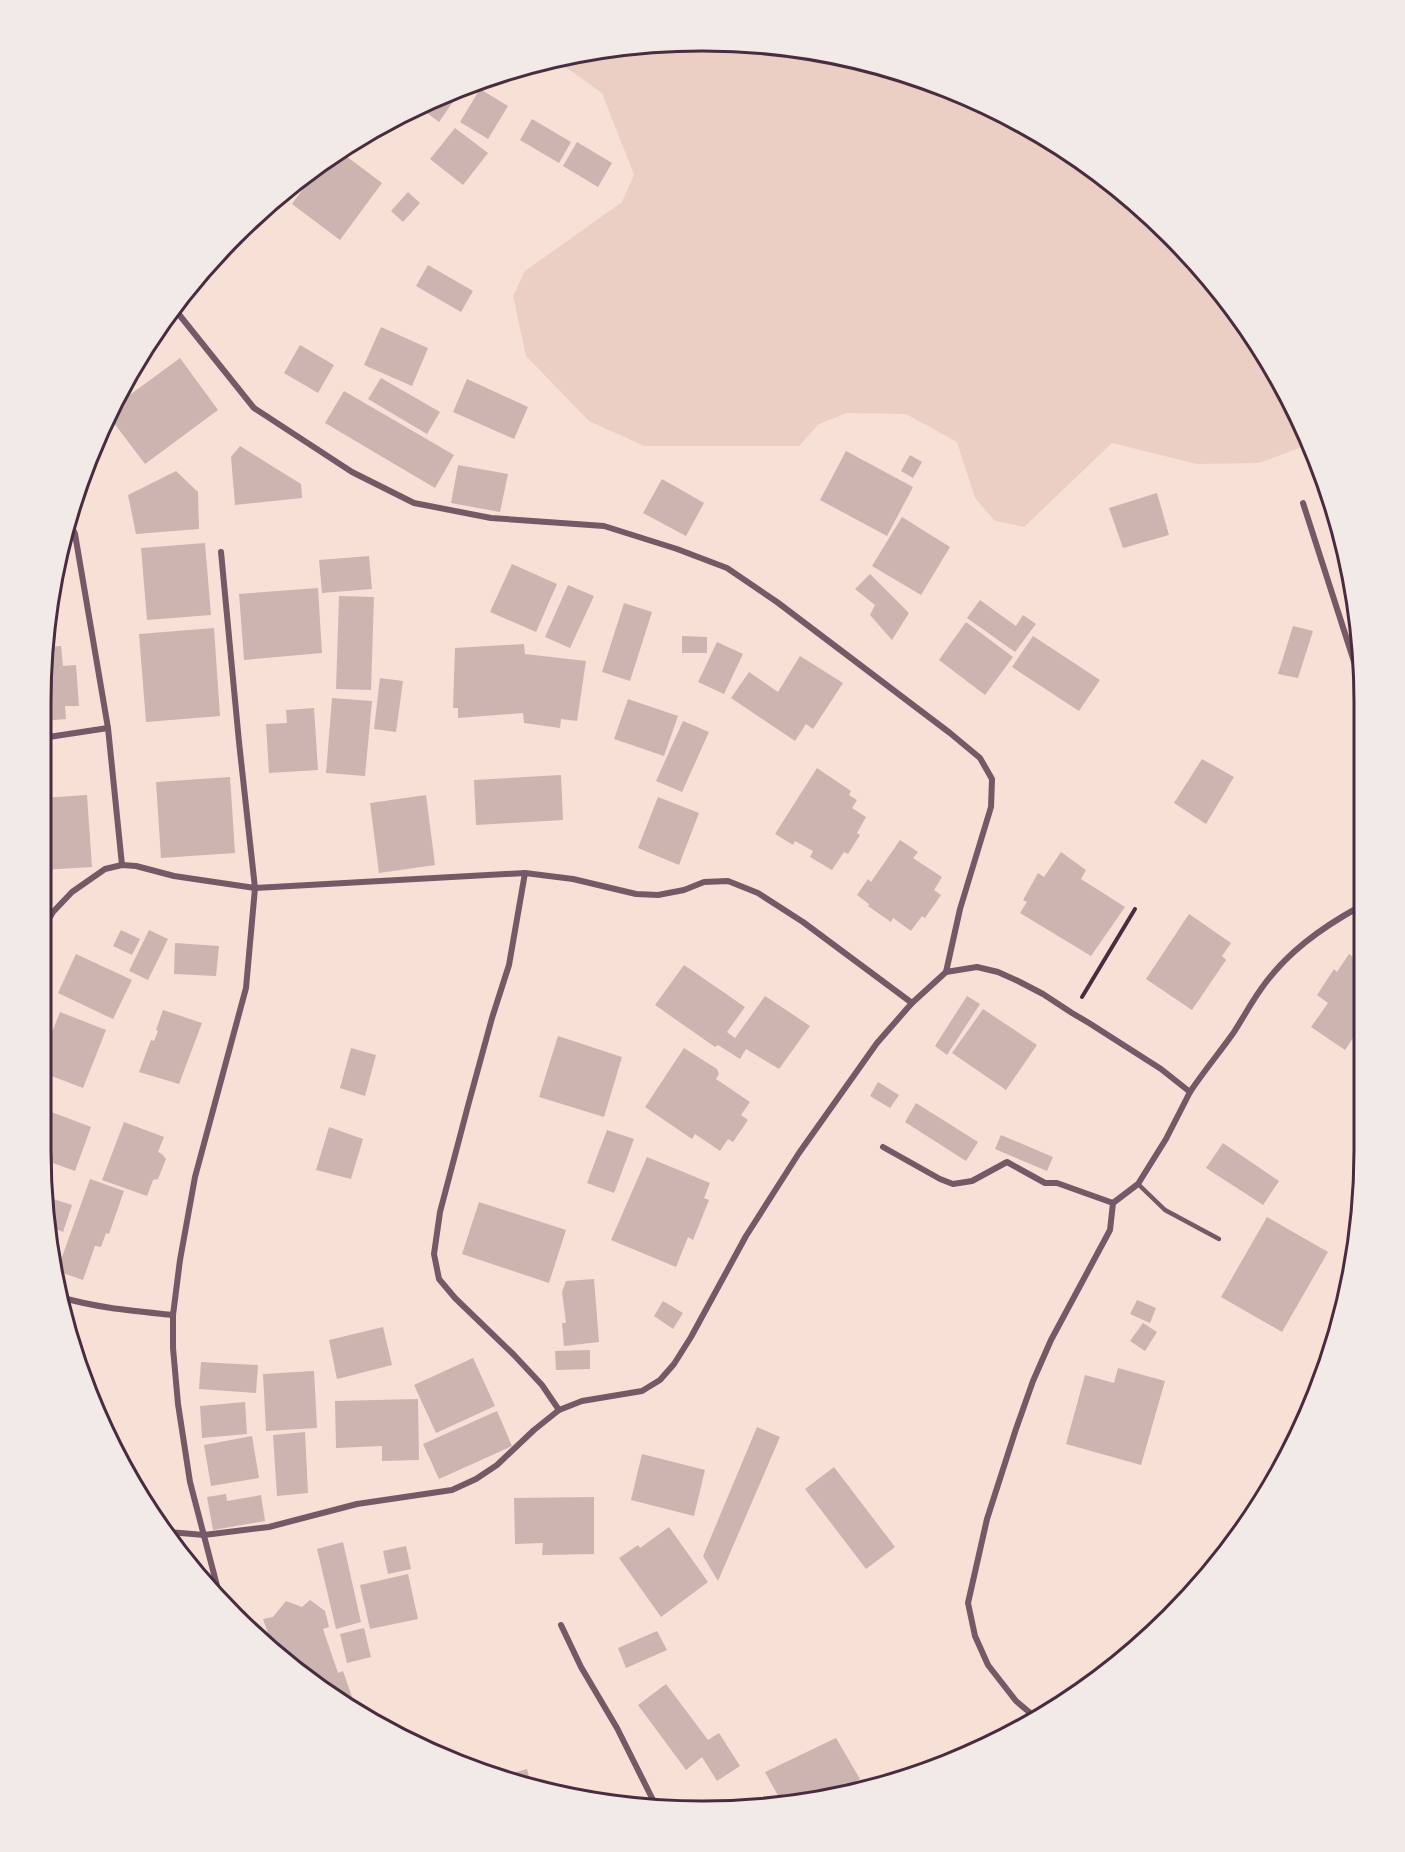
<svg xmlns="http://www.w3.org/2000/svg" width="1405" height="1852" font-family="Poppins,sans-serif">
	<rect width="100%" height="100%" fill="#f7e1d7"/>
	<!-- green -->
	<path fill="#ebcfc5" d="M702 41 831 53 956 91 1070 152 1170 234 1253 334 1307 445 1259 463 1197 464 1112 443 1024 527 995 521 975 498 957 442 906 414 847 413 819 424 799 446H644L589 421 526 356 513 296 525 271 622 202 634 175 602 93 554 59 573 53Z"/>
	<!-- building -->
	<g fill="#ccb4b1">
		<path d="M464 86 439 122 419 107 449 91Z"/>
		<path d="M480 89 508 106 488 139 460 122Z"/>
		<path d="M532 119 571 142 559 163 520 140Z"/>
		<path d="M455 128 488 153 463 185 430 159Z"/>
		<path d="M577 142 612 163 598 187 563 166Z"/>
		<path d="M338 150 382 183 340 240 292 204 306 185 300 180Z"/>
		<path d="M408 192 420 203 403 222 391 211Z"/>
		<path d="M428 265 473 291 461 312 416 286Z"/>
		<path d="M381 327 428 348 412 386 364 365Z"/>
		<path d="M300 345 334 365 318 393 284 373Z"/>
		<path d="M180 358 218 410 145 464 107 414 108 411Z"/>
		<path d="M381 378 440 412 427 434 368 399Z"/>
		<path d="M467 379 528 407 514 439 453 412Z"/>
		<path d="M344 391 454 455 435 488 325 423Z"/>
		<path d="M240 446 301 484 302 498 235 505 231 457Z"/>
		<path d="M846 451 913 487 887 536 820 500Z"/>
		<path d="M910 455 922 462 913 478 901 471Z"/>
		<path d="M458 465 508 474 500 512 451 503Z"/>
		<path d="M176 471 198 492 199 529 136 534 128 495Z"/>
		<path d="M662 479 704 503 686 536 643 513Z"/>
		<path d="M1157 493 1169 535 1123 548 1109 508Z"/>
		<path d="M902 517 950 547 921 595 872 566Z"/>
		<path d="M205 543 211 615 147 620 141 548Z"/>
		<path d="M369 556 372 589 322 593 319 560Z"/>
		<path d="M512 564 557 584 536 632 490 612Z"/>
		<path d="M870 574 909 613 892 640 870 615 875 605 855 589Z"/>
		<path d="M568 585 594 596 570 648 545 637Z"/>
		<path d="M318 588 322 653 244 660 239 594Z"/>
		<path d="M339 596 374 597 371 690 336 689Z"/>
		<path d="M980 600 1016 626 1023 615 1036 624 1015 652 967 618Z"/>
		<path d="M624 603 652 612 630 681 602 672Z"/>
		<path d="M966 622 1013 657 985 695 939 660Z"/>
		<path d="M1293 626 1313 631 1298 678 1278 674Z"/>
		<path d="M214 628 220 716 146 722 139 634Z"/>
		<path d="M682 636 707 637V653H682Z"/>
		<path d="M1033 636 1100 680 1079 711 1012 667Z"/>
		<path d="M717 642 743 654 724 694 698 682Z"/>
		<path d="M524 644 525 654 586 661 577 721 561 719 560 728 524 723 523 713 458 718V708H453L455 648Z"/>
		<path d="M61 646 63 666 76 665 79 706H65L66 719 42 721V660L44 647Z"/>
		<path d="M800 656 843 683 813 729 806 724 795 741 731 698 749 672 778 692Z"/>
		<path d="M380 678 403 681 396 732 374 729Z"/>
		<path d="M332 698 372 701 365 776 326 773Z"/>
		<path d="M628 699 678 716 664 756 614 739Z"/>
		<path d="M314 708 318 770 269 773 266 724 287 723 286 710Z"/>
		<path d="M683 721 709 732 682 792 656 781Z"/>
		<path d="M1202 759 1234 777 1206 824 1174 803Z"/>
		<path d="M817 768 851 791 849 795 857 800 852 808 866 817 857 833 860 835 848 854 844 852 832 870 810 857 813 851 795 841 793 845 775 834Z"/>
		<path d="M561 775 563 820 476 825 474 780Z"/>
		<path d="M230 777 235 853 161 858 156 782Z"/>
		<path d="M87 795 92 867 41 870 42 798Z"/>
		<path d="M426 795 435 865 379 873 370 803Z"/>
		<path d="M658 797 699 813 679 865 638 848Z"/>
		<path d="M900 840 918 852 913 858 942 877 934 890 941 895 925 918 922 916 911 931 893 918 891 922 868 906 869 904 857 895 868 879 871 882Z"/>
		<path d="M1061 852 1086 870 1081 879 1125 907 1091 956 1020 913 1027 902 1023 900 1038 873 1044 877Z"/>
		<path d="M1189 914 1231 943 1222 956 1226 960 1192 1010 1146 979Z"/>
		<path d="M121 930 140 939 132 955 113 946Z"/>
		<path d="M149 930 168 939 148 980 129 971Z"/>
		<path d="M175 943 219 946 216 976 174 974Z"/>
		<path d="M76 954 132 980 113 1019 58 993Z"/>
		<path d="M1349 954 1359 961V1029L1345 1050 1311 1027 1328 1003 1317 995 1334 969 1337 972Z"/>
		<path d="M684 965 745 1007 727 1032 735 1038 765 996 810 1026 779 1069 746 1049 740 1059 718 1045 715 1047 655 1005Z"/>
		<path d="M967 996 980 1004 947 1055 935 1046Z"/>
		<path d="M983 1009 1037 1045 1006 1090 952 1053Z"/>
		<path d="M163 1010 202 1023 179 1084 139 1072 151 1040 154 1041 158 1031 156 1030Z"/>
		<path d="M60 1012 106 1030 83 1088 41 1072V1060Z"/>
		<path d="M558 1036 622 1057 604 1117 539 1097Z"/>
		<path d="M351 1048 376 1055 365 1096 340 1088Z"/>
		<path d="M684 1048 717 1069 719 1074 716 1079 750 1102 741 1115 748 1120 733 1142 728 1139 720 1151 695 1134 692 1139 645 1107Z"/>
		<path d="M878 1082 899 1095 890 1108 870 1096Z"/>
		<path d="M916 1103 978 1142 966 1161 905 1122Z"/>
		<path d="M41 1108 91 1127 75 1171 42 1159Z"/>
		<path d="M124 1122 164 1137 158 1152 162 1154 166 1159 158 1179 153 1180 147 1196 102 1180Z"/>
		<path d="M329 1127 363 1139 351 1179 316 1170Z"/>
		<path d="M607 1130 634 1139 614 1193 587 1183Z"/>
		<path d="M1001 1135 1053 1157 1047 1171 995 1149Z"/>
		<path d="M1223 1143 1279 1181 1263 1205 1206 1168Z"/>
		<path d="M647 1157 710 1183 704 1198 709 1200 693 1240 688 1237 676 1267 611 1240Z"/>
		<path d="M90 1179 124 1191 109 1234 106 1233 101 1247 95 1246 83 1280 57 1271Z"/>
		<path d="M47 1197 72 1205 63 1232 51 1227Z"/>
		<path d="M479 1202 566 1230 549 1283 462 1254Z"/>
		<path d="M1267 1217 1328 1252 1282 1332 1221 1297Z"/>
		<path d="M594 1279 599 1342 564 1346 562 1323H566L562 1292 566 1281Z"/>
		<path d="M1137 1300 1156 1308 1150 1323 1130 1314Z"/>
		<path d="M663 1301 683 1313 673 1329 654 1316Z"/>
		<path d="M1143 1323 1157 1332 1145 1351 1130 1341Z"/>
		<path d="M383 1327 392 1365 337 1379 329 1340Z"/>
		<path d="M590 1350V1369L556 1370 555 1351Z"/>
		<path d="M473 1358 495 1406 436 1433 414 1385Z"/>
		<path d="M201 1362 258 1365 256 1393 199 1389Z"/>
		<path d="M1118 1368 1165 1381 1141 1465 1066 1444 1085 1375 1114 1383Z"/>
		<path d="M314 1371 317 1428 266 1431 263 1374Z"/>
		<path d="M418 1399 419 1460 382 1461V1446L336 1448 335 1401Z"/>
		<path d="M245 1402 247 1434 202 1438 200 1406Z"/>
		<path d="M497 1411 512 1446 439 1479 423 1444Z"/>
		<path d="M757 1427 780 1437 718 1581 703 1556Z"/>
		<path d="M305 1432 308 1493 277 1496 273 1435Z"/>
		<path d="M252 1436 259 1478 211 1486 204 1445Z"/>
		<path d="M642 1454 705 1470 694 1516 631 1500Z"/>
		<path d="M834 1467 895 1547 866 1569 805 1489Z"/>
		<path d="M226 1494 227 1501 261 1495 265 1521 213 1530 207 1497Z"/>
		<path d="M594 1497V1554L542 1555 543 1543 515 1544 514 1498Z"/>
		<path d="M669 1527 708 1582 661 1617 619 1558 638 1545 640 1548Z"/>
		<path d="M343 1542 361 1622 336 1629 317 1549Z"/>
		<path d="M406 1546 411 1569 388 1574 383 1551Z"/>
		<path d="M408 1574 418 1619 370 1629 360 1585Z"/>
		<path d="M310 1600 325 1611 329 1627 323 1629 338 1673 343 1671 357 1711 300 1675 275 1653 263 1619 273 1617 286 1601 302 1607Z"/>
		<path d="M364 1628 371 1657 347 1663 340 1634Z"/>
		<path d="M657 1631 667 1650 626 1668 618 1648Z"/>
		<path d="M666 1684 708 1740 719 1733 740 1766 717 1781 702 1757 686 1770 638 1705Z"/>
		<path d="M836 1738 860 1779 839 1789 840 1791 782 1803 765 1772Z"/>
		<path d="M527 1769 531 1784 505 1775Z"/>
	</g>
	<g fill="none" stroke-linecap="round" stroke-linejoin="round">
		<!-- path -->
		<path stroke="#4a2c40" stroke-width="4" d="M1082 997 1135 909"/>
		<!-- service -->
		<path stroke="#755966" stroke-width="4.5" d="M1138 1184 1165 1210 1219 1239"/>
		<!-- minor -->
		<g stroke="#755966" stroke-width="6">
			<path d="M173 307 254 408 352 472 414 503 491 518 604 526 677 549 727 568 777 602 950 733 980 758 992 779 991 807 960 909 946 972"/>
			<path d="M1303 503 1359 677"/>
			<path d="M68 518 75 534 108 728 122 865"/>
			<path d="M42 738 108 728"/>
			<path d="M525 873 509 965 492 1018 469 1102 440 1212 434 1254 439 1279 455 1298 514 1355 542 1385 559 1410"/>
			<path d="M41 932 53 912 72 892 105 869 122 865 136 866 174 876 255 888 525 873 573 879 636 894 658 895 684 890 704 882 728 881 758 893 803 922 912 1003"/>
			<path d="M1190 1092C1204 1071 1220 1052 1234 1032 1243 1018 1251 1003 1261 989 1286 953 1321 928 1359 907"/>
			<path d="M883 1147 940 1179 953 1184 972 1181 1007 1162 1045 1183H1057L1113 1203"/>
			<path d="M60 1297C97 1308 135 1311 173 1315"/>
			<path d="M169 1532 204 1535 269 1527 357 1504 452 1490 476 1479 497 1465 534 1430 559 1410 582 1401 642 1391 660 1380 674 1364 691 1337 746 1236 799 1153 877 1043 912 1003 946 972 977 967 998 972 1018 981 1043 994 1072 1013 1089 1023 1161 1069 1190 1092 1166 1139 1138 1184 1113 1203 1110 1230 1051 1340 1033 1381 1016 1429 987 1519 968 1603 975 1636 988 1665 1016 1701 1035 1717"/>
			<path d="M221 1601 190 1482 178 1404 173 1348V1315L180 1260 195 1177 246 988 255 888 239 742 221 552"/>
			<path d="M561 1625 581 1667 617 1728 655 1804"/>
		</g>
	</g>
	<!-- crop -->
	<path d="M0 0H1405V1852H0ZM702 51H703A651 651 0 0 1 1354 702V1150A651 651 0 0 1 703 1801H702A651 651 0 0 1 51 1150V702A651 651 0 0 1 702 51Z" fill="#f1eae7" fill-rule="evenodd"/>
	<path fill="none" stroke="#4a2c40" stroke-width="3" d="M702 51H703A651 651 0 0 1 1354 702V1150A651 651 0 0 1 703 1801H702A651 651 0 0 1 51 1150V702A651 651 0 0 1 702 51Z"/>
</svg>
